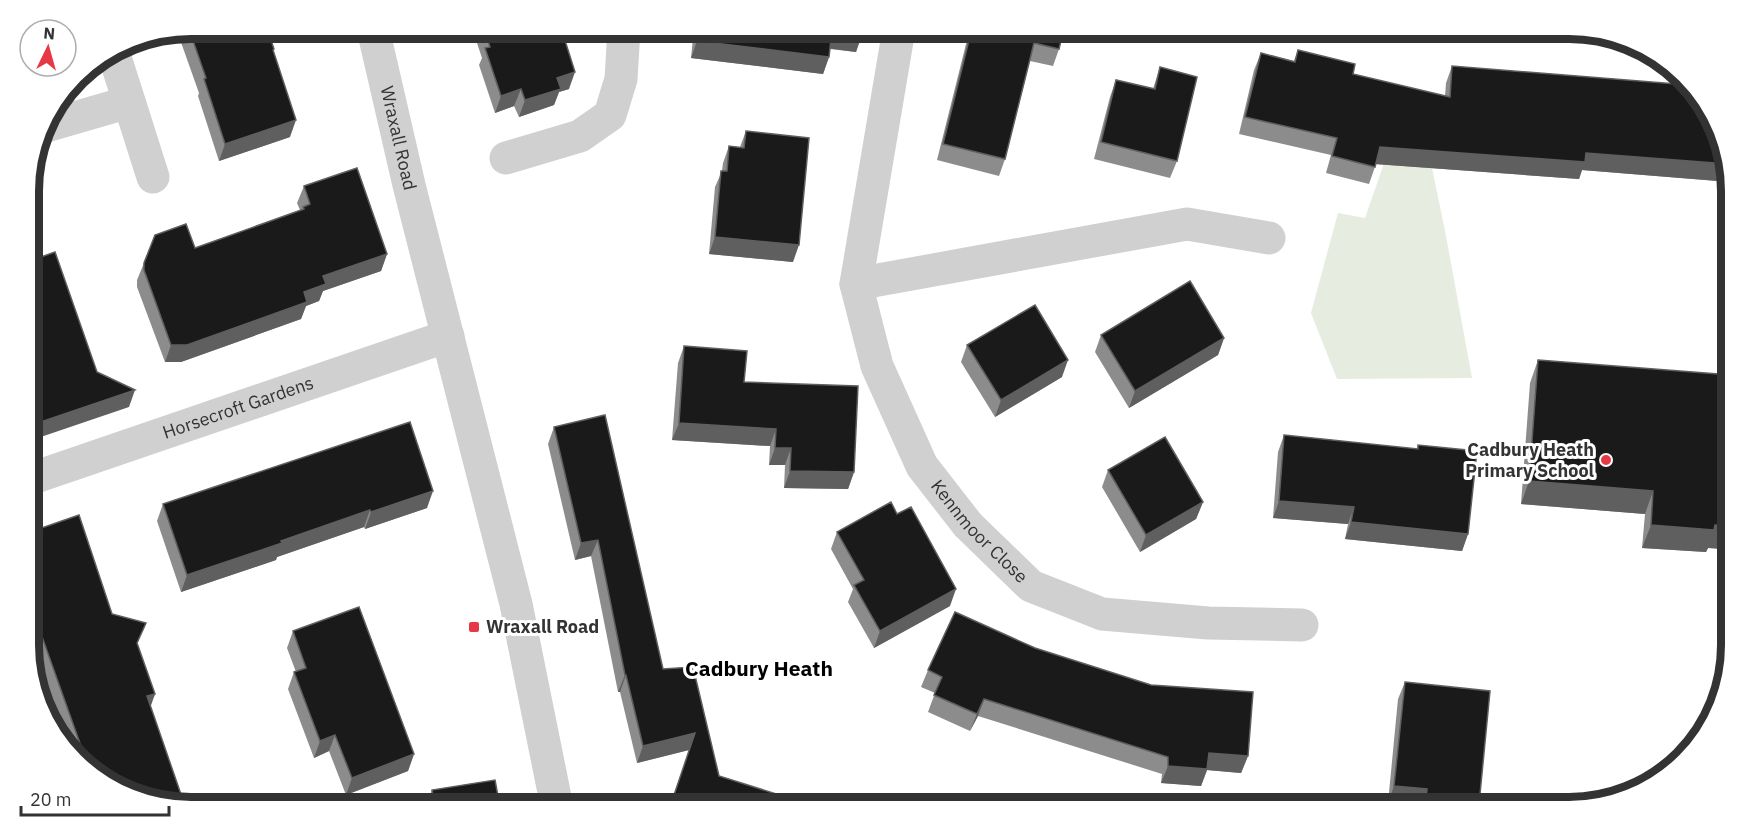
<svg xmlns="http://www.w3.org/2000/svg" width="1760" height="836" font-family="'IBM Plex Sans',sans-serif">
	<rect width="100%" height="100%" fill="#fff"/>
	<!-- green -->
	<path fill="#e6ecdf" d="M1396 129 1425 134 1446 236 1472 378 1337 379 1311 313 1338 213 1365 218Z"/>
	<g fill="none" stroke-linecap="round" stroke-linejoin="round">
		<!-- minor -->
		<g stroke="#d0d0d0" stroke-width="33">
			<path id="s1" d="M373 29 409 185 516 604 557 807"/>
			<path id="s2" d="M899 29 856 284 877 366 922 466 968 525 1031 586 1102 614 1208 623 1302 625"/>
			<path d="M113 51 153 177"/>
			<path d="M43 127 129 102"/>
			<path d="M506 158 580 136 610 115 621 79 624 29"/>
			<path d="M856 284 1187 224 1269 238"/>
			<path id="s3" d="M30 479 448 336"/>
		</g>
	</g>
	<!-- wall -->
	<g fill="#8c8c8c">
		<path d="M191 28 274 49 273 52 290 137 219 161 198 96 199 93 177 31Z"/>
		<path d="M472 28H563L562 31 569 89 559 92 554 105 519 117 514 106 495 113 479 65 482 58Z"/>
		<path d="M694 28H863L856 52 830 49 829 57 823 74 691 58Z"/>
		<path d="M970 28H1064L1059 49 1053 66 1030 61 1005 159 999 176 937 160Z"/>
		<path d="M1298 50 1353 74 1445 96 1446 83 1452 66 1730 170V182L1582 170 1579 179 1376 164 1369 184 1326 173 1331 155 1239 134 1254 70 1261 53 1294 61Z"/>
		<path d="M1160 67 1177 161 1170 178 1094 159 1110 97 1116 80 1153 89Z"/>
		<path d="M746 131 793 262 709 254 715 187 722 171 723 163 729 146 740 147Z"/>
		<path d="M304 186 387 254 381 271 323 291 319 301 306 306 301 319 181 362H165L137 287V280L144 263 195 248 300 210 297 203Z"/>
		<path d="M1101 335 1224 338 1218 355 1129 408 1095 352Z"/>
		<path d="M967 345 1062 377 995 417 961 362Z"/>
		<path d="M684 346 744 382 854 472 848 489 784 488 785 465H769L770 446 672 440 678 363Z"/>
		<path d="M1538 360 1708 548 1706 552 1642 548 1645 514 1521 504 1530 383Z"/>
		<path d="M554 427 663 669 719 776 670 807 689 750 637 763 620 692H618L591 556 575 560 548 444Z"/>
		<path d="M1284 435 1417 449 1418 445 1468 534 1462 551 1345 539 1348 524 1273 518 1278 452Z"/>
		<path d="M1108 470 1203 502 1196 519 1140 552 1102 487Z"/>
		<path d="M163 504 427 508 365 529 364 527 277 557 276 560 181 592 157 521Z"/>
		<path d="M897 514 950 606 874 648 848 602 853 589 831 549 837 532Z"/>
		<path d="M30 532 112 614 137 645 155 694 150 706 128 795 70 750 30 639Z"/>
		<path d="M293 631 414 754 408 771 346 795 329 751 314 758 288 689 294 672H296L287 648Z"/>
		<path d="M928 670 1248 756 1241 773 1207 770 1201 786 1161 783 1162 774 978 716 970 731 928 712 935 693 921 687Z"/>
		<path d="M1405 682 1480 794 1508 807H1421V806L1388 803 1398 699Z"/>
		<path d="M432 790 500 807H426Z"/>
	</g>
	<!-- shaded-wall -->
	<g fill="#5f5f5f">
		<path d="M832 31 862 35 856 52 826 48Z"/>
		<path d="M697 41 829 57 823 74 691 58Z"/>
		<path d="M575 72 569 89 559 92 554 105 519 117 525 100 557 78Z"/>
		<path d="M521 89 514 106 495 113 501 96Z"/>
		<path d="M296 120 290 137 219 161 225 144Z"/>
		<path d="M1380 147 1586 153 1728 164 1730 170V182L1582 170 1579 179 1374 164Z"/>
		<path d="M715 237 799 245 793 262 709 254Z"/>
		<path d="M387 254 381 271 323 291 319 301 306 306 301 319 181 362H165L171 345 304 292 323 276Z"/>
		<path d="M1224 338 1218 355 1129 408 1135 391Z"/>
		<path d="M1068 360 1062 377 995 417 1001 400Z"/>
		<path d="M135 390 129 407 29 441V426Z"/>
		<path d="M679 423 776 429 770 446 672 440Z"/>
		<path d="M775 448H791L785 465H769Z"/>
		<path d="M790 471 854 472 848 489 784 488Z"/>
		<path d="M1529 481 1653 491 1645 514 1521 504Z"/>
		<path d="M433 491 427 508 365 529 371 512Z"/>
		<path d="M1279 501 1354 507 1348 524 1273 518Z"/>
		<path d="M1203 502 1196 519 1140 552 1146 535Z"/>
		<path d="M370 510 364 527 277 557 276 560 181 592 187 575Z"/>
		<path d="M1351 522 1468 534 1462 551 1345 539Z"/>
		<path d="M1651 525H1715L1731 526V550L1708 548 1706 552 1642 548Z"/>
		<path d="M598 540 591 556 575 560 581 543Z"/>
		<path d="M956 589 950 606 874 648 880 631Z"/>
		<path d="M625 675H626L620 692H618Z"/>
		<path d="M155 694 149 711 147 696Z"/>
		<path d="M984 699 978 716 970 731 977 714Z"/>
		<path d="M695 733 689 750 637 763 643 746Z"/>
		<path d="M335 735 329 751 314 758 320 741Z"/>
		<path d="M1209 753 1248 756 1241 773 1207 770 1201 786 1161 783 1168 766Z"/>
		<path d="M414 754 408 771 346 795 352 778Z"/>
		<path d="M1394 786 1427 789 1421 806 1388 803Z"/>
	</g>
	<!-- building -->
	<g fill="#1a1a1a" stroke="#5f5f5f" stroke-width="1.5">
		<path d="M267 28 274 49 273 50 296 120 225 144 204 79 206 78 189 29Z"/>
		<path d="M484 28H561L575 72 557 78 561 89 525 100 521 89 501 96 485 48 490 47Z"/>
		<path d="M698 28H863L862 35 832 31 829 57 697 41Z"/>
		<path d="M972 28H1064L1059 49 1034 43 1005 159 943 144Z"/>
		<path d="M1298 50 1355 64 1353 74 1450 97 1452 66 1689 85 1698 92 1728 164 1586 153 1585 162 1380 147 1375 167 1332 156 1337 138 1245 117 1261 53 1295 62Z"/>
		<path d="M1160 67 1197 77 1177 161 1101 142 1116 80 1155 89Z"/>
		<path d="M746 131 809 138 799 245 715 237 721 171H727L729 146 744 148Z"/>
		<path d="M357 168 387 254 323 276 326 284 304 292 307 302 187 345H171L144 270V263L155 235 186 224 195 248 304 209 303 207 310 204 304 186Z"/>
		<path d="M29 222 41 257 55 252 97 372 135 390 29 426Z"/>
		<path d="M1190 281 1224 338 1135 391 1101 335Z"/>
		<path d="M1035 305 1068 360 1001 400 967 345Z"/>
		<path d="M684 346 747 351 744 382 858 386 854 472 790 471 791 448H775L776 429 679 423Z"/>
		<path d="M1538 360 1731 375V526L1715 525 1714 530 1651 525 1653 491 1529 481Z"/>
		<path d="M605 415 663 669 693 667 719 776 789 798 786 807H670L695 733 643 746 626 675H625L598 540 581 543 554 427Z"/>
		<path d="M410 422 433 491 371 512 370 510 281 541 282 543 187 575 163 504Z"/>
		<path d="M1284 435 1418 449V445L1477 451 1468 534 1351 522 1354 507 1279 501Z"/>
		<path d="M1165 437 1203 502 1146 535 1108 470Z"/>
		<path d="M891 502 897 514 911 507 956 589 880 631 854 585 864 580 837 532Z"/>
		<path d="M79 515 112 614 146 623 137 643 155 694 147 696 185 806 128 795 87 763 30 603V532Z"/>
		<path d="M359 607 414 754 352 778 335 735 320 741 294 672 306 668 293 631Z"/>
		<path d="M955 612 1035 648 1151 685 1253 692 1248 756 1209 753 1207 769 1168 766V757L984 699 977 714 934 695 942 677 928 670Z"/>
		<path d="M1405 682 1490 691 1480 794 1491 795V799L1508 801V807H1425L1427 789 1394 786Z"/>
		<path d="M495 780 500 807H435L432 790Z"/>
	</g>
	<!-- markers -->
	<g fill="#e63946" stroke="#fff" stroke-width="2">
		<circle cx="1606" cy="460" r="6"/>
		<rect x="468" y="621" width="12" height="12" rx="3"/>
	</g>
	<g text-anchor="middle" stroke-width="6" stroke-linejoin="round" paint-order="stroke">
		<!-- street labels -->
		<g font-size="18" fill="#333" stroke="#fff">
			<text dy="6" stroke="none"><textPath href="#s1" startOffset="112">Wraxall Road</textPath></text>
			<text dy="6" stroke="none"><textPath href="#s3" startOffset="220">Horsecroft Gardens</textPath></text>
			<text dy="6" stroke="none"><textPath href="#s2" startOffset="540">Kennmoor Close</textPath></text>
		</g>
		<!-- poi labels -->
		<g font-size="18" font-weight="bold" fill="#333" stroke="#fff" text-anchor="end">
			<text x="1594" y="456">Cadbury Heath<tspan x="1594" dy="21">Primary School</tspan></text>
			<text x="486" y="633" text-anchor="start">Wraxall Road</text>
		</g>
		<!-- quarter labels -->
		<g font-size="21" font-weight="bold" fill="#000" stroke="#fff">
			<text x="759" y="676">Cadbury Heath</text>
		</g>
	</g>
	<!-- crop -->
	<path d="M0 0H1760V836H0ZM191 39H1569A152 152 0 0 1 1721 191V645A152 152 0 0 1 1569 797H191A152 152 0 0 1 39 645V191A152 152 0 0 1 191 39Z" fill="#fff" fill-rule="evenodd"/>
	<path fill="none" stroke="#333" stroke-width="8" d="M191 39H1569A152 152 0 0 1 1721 191V645A152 152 0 0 1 1569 797H191A152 152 0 0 1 39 645V191A152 152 0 0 1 191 39Z"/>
	<!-- north arrow -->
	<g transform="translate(48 48) rotate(5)"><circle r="28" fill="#ffffff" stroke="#adadad" stroke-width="1.5"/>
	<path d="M0-4.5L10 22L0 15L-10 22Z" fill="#e63946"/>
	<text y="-9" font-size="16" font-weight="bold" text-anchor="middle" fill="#333333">N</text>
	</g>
	<!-- scale -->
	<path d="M21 806v9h148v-9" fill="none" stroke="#333333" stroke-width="3"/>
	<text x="30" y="806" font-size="18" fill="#333333" stroke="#ffffff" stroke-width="4.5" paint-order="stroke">20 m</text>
</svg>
